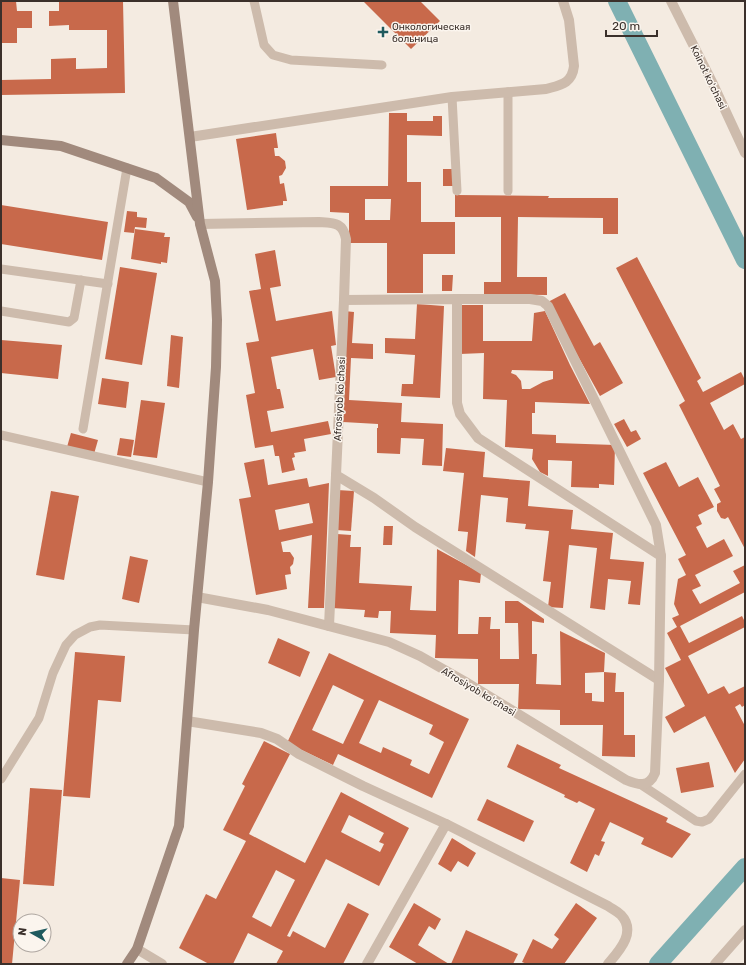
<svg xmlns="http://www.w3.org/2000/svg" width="746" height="965" font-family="Rubik,sans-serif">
	<rect width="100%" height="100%" fill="#f4ebe1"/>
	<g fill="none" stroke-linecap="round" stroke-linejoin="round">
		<!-- canal -->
		<g stroke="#7fb0b2" stroke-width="18">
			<path d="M617 1 745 260"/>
			<path d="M658 964 745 867"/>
		</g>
	</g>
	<!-- building -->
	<g fill="#c8694b" fill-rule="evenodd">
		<path d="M1 1H16L17 11H32V28H17V43H1Z"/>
		<path d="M59 1H123L125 93 1 95V80L51 79V59L76 58V69L107 68V30H69V25L49 26V11H59Z"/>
		<path d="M363 1H420L440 21 411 49Z"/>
		<path d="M389 113H407V121H433V116H442V136L407 135V182H421V222H455V254H423V293H387V243H349V213L330 212V186H388ZM365 199H391L390 220H365Z"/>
		<path d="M276 133 278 148H274L275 156H279L285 161 286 168 282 175 279 176 280 184 284 183 287 201H283V205L247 210 236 139Z"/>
		<rect x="443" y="169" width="10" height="17"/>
		<path d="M455 195 549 196 548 198H618V234H603V218L518 217 517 277H547V295L484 294V282H501V217H455Z"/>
		<path d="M1 205 108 222 102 260 1 244Z"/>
		<path d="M127 211 137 212V217L147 218 146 228 135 227 134 233 124 232Z"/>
		<path d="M135 229 165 233 164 237H170L167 263 161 262V264L131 259Z"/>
		<path d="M275 250 281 286 270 288 276 321 332 311 336 345 331 346 336 377 319 380 313 349 271 357 277 389H280L284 408 267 411 271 432 328 421 331 434 304 439 306 451 294 453 295 457 292 458 295 470 282 473 279 456H275L273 445 255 448 246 395 255 393 246 343 259 341 249 291 261 289 255 254Z"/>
		<path d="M637 257 701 378 697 381 703 392 741 372 745 380V384L710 403 724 430 733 424 741 439 745 437V549L728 517 725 519 721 518 717 511V504L721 502 714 489 720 486 679 405 685 401 616 268Z"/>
		<path d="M120 267 157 273 142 365 105 359Z"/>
		<path d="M442 275H453L452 291H442Z"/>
		<path d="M565 293 594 346 600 342 623 383 600 396 548 302Z"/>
		<path d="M417 304 444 306 440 398 401 396 402 384H413L415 355 385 353V338L415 339Z"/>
		<path d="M460 305H483V341H532L534 313 545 311 570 365 590 404 535 402V413H532V434L556 435V443L615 445 614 485 599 484V488L571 487 572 461 548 460V476L540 472 532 459 533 449 505 447 507 400 483 399 484 353 460 354ZM512 370 553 371V379L543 382 530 389H522L521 381 516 375 511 373Z"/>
		<path d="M344 311 354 312 352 343 373 344V359L351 358 349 400 402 403 401 422 443 424 442 466 422 465 424 439 401 438 400 454 377 453V428H378V424L343 422Z"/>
		<path d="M171 335 183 337 179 388 167 386Z"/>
		<path d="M1 340 62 345 58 379 1 373Z"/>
		<path d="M102 378 129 382 126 408 98 404Z"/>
		<path d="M141 400 165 403 157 458 133 455Z"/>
		<path d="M624 419 631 432 636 430 641 439 627 447 614 424Z"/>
		<path d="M71 433 98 440 94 454 67 447Z"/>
		<path d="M120 438 134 440 131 457 117 455Z"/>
		<path d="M446 448 485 452 483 477 530 481 528 506 573 510 571 529 613 533 610 559 644 562 640 605 628 604 631 581 608 579 605 610 590 608 597 548 569 545 563 608 548 607 551 582 543 581 549 531 525 529 526 524 506 522 508 498 481 495 475 557 466 551 468 532 458 531 464 473 443 471Z"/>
		<path d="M264 459 268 485 307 478 309 487 329 483 324 608H308L312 535 281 542 283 552H290L294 558 293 564 290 567 291 574 285 575 287 589 256 595 239 499 251 497 244 463ZM309 503 313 523 279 530 275 510Z"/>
		<path d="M666 462 679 487 698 477 714 507 698 515 702 524 696 527 707 548 724 539 733 556 695 575 701 586 692 590 700 604 740 583 733 571 745 565V592L680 626 689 643 742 616 745 622V627L688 656 708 694 724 686 729 694 745 686V705L742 707 740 704 735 707 745 726V759L735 773 705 716 674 733 665 717 685 706 665 668 681 660 667 633 677 627 672 618 679 615 674 604 678 579 686 575 678 559 686 555 643 473Z"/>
		<path d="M337 490 354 491 351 531 336 530Z"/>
		<path d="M51 491 79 496 64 580 36 575Z"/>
		<path d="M384 526H393L392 545H383Z"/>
		<path d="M337 534 351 535 350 547H361L359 583 412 586 410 610 436 611 437 549 481 573 480 583 459 580 458 634H478L479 617H491L490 629H500V659H519L518 623H505V601H518L544 619V623L532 621V654H537L536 684 561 685 560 631 605 653 604 672 585 673V693H592V701L604 702V672L616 673 615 692H624V735H635V757L602 756 603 725H560V710L518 709 519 684H478V659L435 658 436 635 390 633 391 611H379L378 618 364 617 365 610 332 608Z"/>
		<path d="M130 556 148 560 139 603 122 599Z"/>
		<path d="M278 638 310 652 300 677 268 663Z"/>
		<path d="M75 652 125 656 121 702 98 700 90 798 63 796Z"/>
		<path d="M329 653 469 719 432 798 338 754 333 765 287 743ZM333 685 364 700 343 744 312 730ZM379 700 433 725 429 734 444 742 429 774 410 765 412 760 383 747 381 753 359 743Z"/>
		<path d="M264 741 290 754 249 834 305 863 341 792 409 828 379 886 326 859 287 936 290 937 293 931 325 948 348 903 369 914 343 964H276L283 951 248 933 233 964H209L179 948 206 894 216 899 246 841 223 830 245 786 242 784ZM349 815 384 833 379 842 384 844 380 852 341 832ZM276 870 295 880 271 927 252 917Z"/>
		<path d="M517 744 561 765 559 768 668 818 666 822 691 834 672 858 641 844 644 838 610 822 601 841 605 842 599 856 595 854 587 872 570 863 595 809 579 801 577 803 564 797 565 795 507 767Z"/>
		<path d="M709 762 714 787 681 793 676 768Z"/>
		<path d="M30 788 62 790 54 886 23 884Z"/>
		<path d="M487 799 534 821 524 842 477 820Z"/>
		<path d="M452 838 476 853 468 867 458 861 451 872 438 864Z"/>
		<path d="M1 878 20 880 12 964H1Z"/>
		<path d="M414 903 441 919 435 930 429 926 418 945 449 964H418L389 947Z"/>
		<path d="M576 903 597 918 564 964H527L522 962 533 939 552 949 559 939 554 935Z"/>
		<path d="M466 930 518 954 513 964H451Z"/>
	</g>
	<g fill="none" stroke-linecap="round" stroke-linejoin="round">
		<!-- lane -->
		<g stroke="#cdbbac" stroke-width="9">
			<path d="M254 1 264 45 273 55 291 60 382 65"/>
			<path d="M452 97 457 191"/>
			<path d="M508 191V92"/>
			<path d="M1 269 108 284"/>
			<path d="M1 311 69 322 74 318 81 280"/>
			<path d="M83 429 127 168"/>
			<path d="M1 435 208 482"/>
			<path d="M1 779 39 718 53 673 66 645 75 635 90 627 100 625 194 630"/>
			<path d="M640 784 696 821 702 822 709 819 745 774"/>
		</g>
		<!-- street -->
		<g stroke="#cdbbac" stroke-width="10">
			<path d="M671 1 713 84 745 153"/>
			<path d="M190 137 452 97 546 89C560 85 572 84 574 66L569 20 563 1"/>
			<path d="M457 299H530L542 301 548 306 656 525 661 556"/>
			<path d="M344 300 336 475 374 498 415 527 659 680"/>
			<path d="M197 597 268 610 389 642 420 656 464 681 626 780C638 785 649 788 655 773L659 680 661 556 478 438 460 414 457 403V299L344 300 346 239C343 222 334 223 319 222L200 224"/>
			<path d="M329 626 336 475"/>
			<path d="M187 721 261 733 277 739 299 754 363 786 446 824 608 906C612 909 617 911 621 915 637 932 619 951 608 964"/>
			<path d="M137 949 162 964"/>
			<path d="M367 964 446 824"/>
			<path d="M715 964 745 930"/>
		</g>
		<!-- secondary -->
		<g stroke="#a18a7d" stroke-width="10">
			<path d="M1 140 61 146 156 178 189 202 197 217"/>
			<path d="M127 964 137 949 179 826 194 630 208 482 216 367 217 320 215 281 200 224 173 1"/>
		</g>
	</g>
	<!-- markers -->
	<path fill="#1f5a5e" stroke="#fbf5ee" stroke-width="1.5" d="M381 26h4v4h4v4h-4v4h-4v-4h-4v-4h4z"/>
	<g text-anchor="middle" stroke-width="3" stroke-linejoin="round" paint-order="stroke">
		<!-- poi labels -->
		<g font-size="10" fill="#3b302b" stroke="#fbf5ee" text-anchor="start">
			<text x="392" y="30">Онкологическая<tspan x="392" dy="12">больница</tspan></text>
		</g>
		<!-- street labels -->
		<g font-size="10" fill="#3b302b" stroke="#fbf5ee">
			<text transform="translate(709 77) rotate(64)" y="4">Koinot koʻchasi</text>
			<text transform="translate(339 399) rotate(-87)" y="4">Afrosiyob koʻchasi</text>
			<text transform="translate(479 691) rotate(31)" y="4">Afrosiyob koʻchasi</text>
		</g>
	</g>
	<!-- border -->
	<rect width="746" height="965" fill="none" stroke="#3b302b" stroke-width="4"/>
	<!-- north arrow -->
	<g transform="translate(32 933) rotate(278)"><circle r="19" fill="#fbf5ee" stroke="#aea6a0"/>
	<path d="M0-3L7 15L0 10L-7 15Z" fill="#1f5a5e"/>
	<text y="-6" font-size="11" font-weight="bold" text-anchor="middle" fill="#3b302b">N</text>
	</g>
	<!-- scale -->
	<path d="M606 30v6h51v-6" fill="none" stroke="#3b302b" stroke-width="2"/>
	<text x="612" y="30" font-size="12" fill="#3b302b" stroke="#fbf5ee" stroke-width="3" paint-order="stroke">20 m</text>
</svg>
